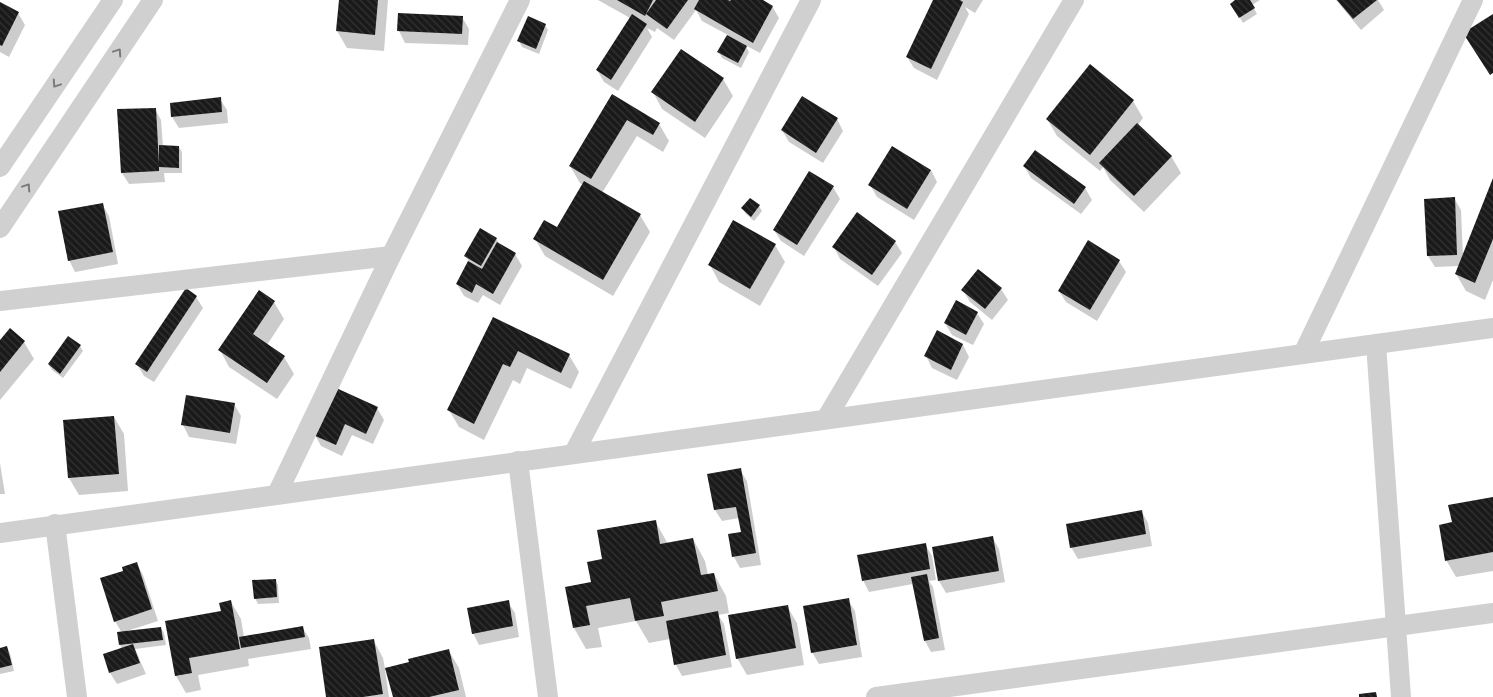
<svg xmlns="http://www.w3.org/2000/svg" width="1493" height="697" font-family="'Exo 2',sans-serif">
	<defs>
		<pattern id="building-back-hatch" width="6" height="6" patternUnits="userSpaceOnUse" patternTransform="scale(1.25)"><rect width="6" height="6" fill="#1a1a1a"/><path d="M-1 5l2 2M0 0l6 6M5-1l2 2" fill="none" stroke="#333"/></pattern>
	</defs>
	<rect width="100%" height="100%" fill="#fff"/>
	<!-- shadow -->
	<g fill="#0003">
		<path d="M340 0H388L384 51 347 48 337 31Z"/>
		<path d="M598 0H761L772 6 779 18 760 53 745 45 749 52 741 68 722 58 719 52 728 35 702 21 696 10 674 40 657 28 655 32 647 28 652 37 618 91 604 82 597 70 630 18Z"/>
		<path d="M934 0H983L975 13 965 7 969 14 937 80 914 68 907 57Z"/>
		<path d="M1238 0H1260L1252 5 1257 14 1243 23 1232 4Z"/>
		<path d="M1336 0H1378L1384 10 1361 30Z"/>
		<path d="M0 4 18 13 25 25 9 57 0 52Z"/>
		<path d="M462 17 469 29 468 45 405 43 399 31Z"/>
		<path d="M545 25 548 30 539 54 522 47 519 41Z"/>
		<path d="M681 50 723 79 733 96 705 138 662 109 653 92Z"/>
		<path d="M612 96 659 124 669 141 663 152 637 136 602 193 640 215 650 232 613 296 545 256 535 239 557 229 583 185 580 183 570 166Z"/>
		<path d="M220 99 227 110 228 123 179 128 172 117Z"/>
		<path d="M1133 101 1143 118 1138 125 1171 156 1181 173 1144 212 1110 180 1103 167 1100 171 1057 136 1047 119Z"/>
		<path d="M155 109 161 120 163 147H179L182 152V173H164L165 182 129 184 122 173Z"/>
		<path d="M837 119 843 131 823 163 789 142 782 130Z"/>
		<path d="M1035 151 1085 188 1092 200 1081 214 1031 178 1024 166Z"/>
		<path d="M931 170 937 182 914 220 877 197 870 185Z"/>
		<path d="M1493 182V280L1485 300 1466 291 1456 274 1459 266 1435 267 1428 256 1454 198 1461 210 1463 257Z"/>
		<path d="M833 187 840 199 804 256 781 241 774 230Z"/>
		<path d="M102 204 109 216 118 264 75 272 69 260Z"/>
		<path d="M759 206 762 211 754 221 746 214 743 209Z"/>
		<path d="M496 239 501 246 515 254 522 266 500 305 483 295 478 303 464 296 457 284 469 262 466 256Z"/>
		<path d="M895 242 902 253 878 286 840 259 834 247Z"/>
		<path d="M775 245 785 262 760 306 719 282 710 265Z"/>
		<path d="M1119 261 1126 272 1097 321 1066 302 1059 291Z"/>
		<path d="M979 271 1001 289 1008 300 992 320 970 302 963 290Z"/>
		<path d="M196 297 203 308 154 382 144 376 137 364Z"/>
		<path d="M274 302 284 319 267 345 284 357 294 374 277 399 229 367 220 350Z"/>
		<path d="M977 313 984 324 973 345 952 335 945 323Z"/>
		<path d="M493 318 569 355 579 372 571 389 527 368 520 384 513 380 484 440 459 427 449 410Z"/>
		<path d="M10 330 24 342 34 359 0 400V342Z"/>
		<path d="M938 332 963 345 969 357 957 380 932 368 926 356Z"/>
		<path d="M80 346 83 351 63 378 52 370 49 365Z"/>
		<path d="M234 404 241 416 236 444 189 437 183 425Z"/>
		<path d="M377 408 384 420 373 444 352 435 342 456 321 446 315 435Z"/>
		<path d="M114 417 124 434 128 491 79 495 69 478 65 421Z"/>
		<path d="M0 463 5 494H0Z"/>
		<path d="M740 470 747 481 761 565 740 568 734 557 742 533 739 518 722 521 715 510Z"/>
		<path d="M1493 498V571L1456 577 1446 560Z"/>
		<path d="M1142 512 1148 523 1152 546 1078 559 1071 547Z"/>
		<path d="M655 521 668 544 693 539 705 561 708 575 714 574 726 596 729 613 718 615 724 624 732 667 682 676 676 665 670 639 649 643 636 621 598 628 602 647 586 649 574 628 604 560Z"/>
		<path d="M992 537 999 549 1005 582 946 593 939 581 933 548Z"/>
		<path d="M925 544 932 556 936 580 929 581 933 587 945 650 931 652 925 641 913 584 869 592 863 580Z"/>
		<path d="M137 564 143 575 158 621 127 631V632L161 628 164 633 166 645 135 649 146 674 117 684 110 673 104 655 122 649 120 645 119 633H122L115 621 124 572Z"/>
		<path d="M275 580 278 585 279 603 258 604 255 598Z"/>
		<path d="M848 600 855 611 862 657 819 664 812 652Z"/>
		<path d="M231 602 241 619 244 637 302 627 309 638 311 649 248 659 249 666 198 675 201 690 186 693 176 676 166 622 222 612Z"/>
		<path d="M508 602 515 613 519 637 479 645 473 633Z"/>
		<path d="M787 606 797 623 804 665 747 675 737 658Z"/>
		<path d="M374 641 383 658 385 669 449 651 459 668 466 697H394L387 670H385L389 697H328Z"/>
		<path d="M7 648 10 653 14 671 0 674V650Z"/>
	</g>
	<!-- building -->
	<g fill="url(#building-back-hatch)">
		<path d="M339 0H378L375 35 336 31Z"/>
		<path d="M617 0H653L645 16Z"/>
		<path d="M656 0H688L667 29 646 14Z"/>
		<path d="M699 0H728L730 1 731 0H763L773 6 753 43 694 9Z"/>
		<path d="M933 0H960L963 2 931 69 906 57Z"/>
		<path d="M1235 0H1250L1255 8 1239 18 1230 4Z"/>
		<path d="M1337 0H1377L1353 19Z"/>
		<path d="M0 2 19 12 2 46 0 45Z"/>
		<path d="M398 13 463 16 462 34 397 31Z"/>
		<path d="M632 14 647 24 611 80 596 70Z"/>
		<path d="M1493 14V73L1490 75 1463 33Z"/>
		<path d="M528 16 546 24 536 49 517 41Z"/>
		<path d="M727 35 747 46 738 63 717 52Z"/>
		<path d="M681 49 724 78 695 122 651 92Z"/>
		<path d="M1090 64 1134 100 1090 155 1046 119Z"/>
		<path d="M612 94 660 123 653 135 627 120 591 179 569 166Z"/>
		<path d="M802 96 838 118 816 153 781 130Z"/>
		<path d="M221 97 222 112 171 117 170 103Z"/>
		<path d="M156 108 159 164V145L179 146V168L159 167V171L121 173 117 109Z"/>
		<path d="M1137 123 1172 156 1134 196 1099 163Z"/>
		<path d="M892 146 931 170 907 209 868 185Z"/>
		<path d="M1035 150 1086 187 1074 204 1023 166Z"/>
		<path d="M809 171 834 186 797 245 773 230Z"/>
		<path d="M1493 178V239L1475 283 1455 274Z"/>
		<path d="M584 181 641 214 603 280 533 239 544 220 557 227Z"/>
		<path d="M1455 197 1457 255 1427 256 1424 199Z"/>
		<path d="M750 198 760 205 751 217 741 208Z"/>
		<path d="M103 203 113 252 68 261 58 211Z"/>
		<path d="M857 212 896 241 872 275 832 247Z"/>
		<path d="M733 220 776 244 750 289 708 265Z"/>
		<path d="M480 228 497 238 481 266 464 256Z"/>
		<path d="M1088 240 1120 260 1090 310 1058 291Z"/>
		<path d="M497 242 516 253 493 294 476 284 472 293 456 284 468 261 482 269Z"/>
		<path d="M978 269 1002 288 985 309 961 290Z"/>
		<path d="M186 288 197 296 147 372 135 364Z"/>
		<path d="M259 290 275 301 253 334 285 356 267 383 218 350Z"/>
		<path d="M956 300 978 312 966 335 944 323Z"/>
		<path d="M493 317 570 354 561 373 518 351 510 367 503 364 474 424 447 410Z"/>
		<path d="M10 328 25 341 0 372V340Z"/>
		<path d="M937 330 963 344 951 370 924 356Z"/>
		<path d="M68 336 81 345 60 374 48 364Z"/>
		<path d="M334 387 378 407 366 434 345 424 336 445 313 435Z"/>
		<path d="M186 395 235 403 230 433 181 425Z"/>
		<path d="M114 416 119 474 68 478 63 420Z"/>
		<path d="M741 468 756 553 732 557 728 534 741 532 736 507 714 510 707 474Z"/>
		<path d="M1493 497V552L1445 561 1439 525 1452 522 1448 505Z"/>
		<path d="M1142 510 1146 534 1070 548 1066 524Z"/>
		<path d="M656 520 660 544 693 538 701 575 714 573 718 591 661 602 664 616 635 621 630 598 586 606 590 625 573 628 565 587 591 582 587 562 602 559 597 530Z"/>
		<path d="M993 536 999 571 938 581 932 547Z"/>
		<path d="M926 543 930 569 862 581 857 555Z"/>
		<path d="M137 562 152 609 114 622 100 578 123 571 122 567Z"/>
		<path d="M927 574 939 638 924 641 911 577Z"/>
		<path d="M276 579 277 597 254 599 252 580Z"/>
		<path d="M849 598 857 645 811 653 803 606Z"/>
		<path d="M231 600 240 649 189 658 192 673 175 676 165 621 221 611 219 603Z"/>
		<path d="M509 600 513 626 472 634 467 608Z"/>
		<path d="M788 605 796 648 736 659 728 615Z"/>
		<path d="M718 611 726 655 674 665 666 621Z"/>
		<path d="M303 626 305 637 241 648 239 637Z"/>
		<path d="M161 627 163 640 119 645 117 632Z"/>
		<path d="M374 639 383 694 363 697H326L319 647Z"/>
		<path d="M133 644 140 663 109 673 103 654Z"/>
		<path d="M7 646 12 665 0 668V648Z"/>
		<path d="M449 649 459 690 429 697H393L385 668 409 662 408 659Z"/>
		<path d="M1376 692 1377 697H1359V694Z"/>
	</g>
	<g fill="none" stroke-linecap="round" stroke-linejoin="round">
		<!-- minor -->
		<g stroke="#d0d0d0" stroke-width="20">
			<path d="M0 167 113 0"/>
			<path d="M0 228 153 0"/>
			<path d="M0 301 391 256"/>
			<path d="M1376 344 1401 697"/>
			<path d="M1303 354 1473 0"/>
			<path d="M826 419 1074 0"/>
			<path d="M574 453 811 0"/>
			<path d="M518 461 548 697"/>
			<path d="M277 494 391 256 520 0"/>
			<path d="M55 524 77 697"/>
			<path d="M0 533 1493 328"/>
			<path d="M876 697 1493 613"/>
		</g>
	</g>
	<!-- one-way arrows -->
	<defs><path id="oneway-chevron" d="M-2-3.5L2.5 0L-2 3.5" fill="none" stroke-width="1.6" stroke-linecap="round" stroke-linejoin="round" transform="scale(1.25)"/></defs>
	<g stroke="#7a7a7a">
		<use href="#oneway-chevron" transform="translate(118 52) rotate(-56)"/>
		<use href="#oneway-chevron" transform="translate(56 84) rotate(124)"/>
		<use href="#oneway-chevron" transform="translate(27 187) rotate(-56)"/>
	</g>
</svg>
